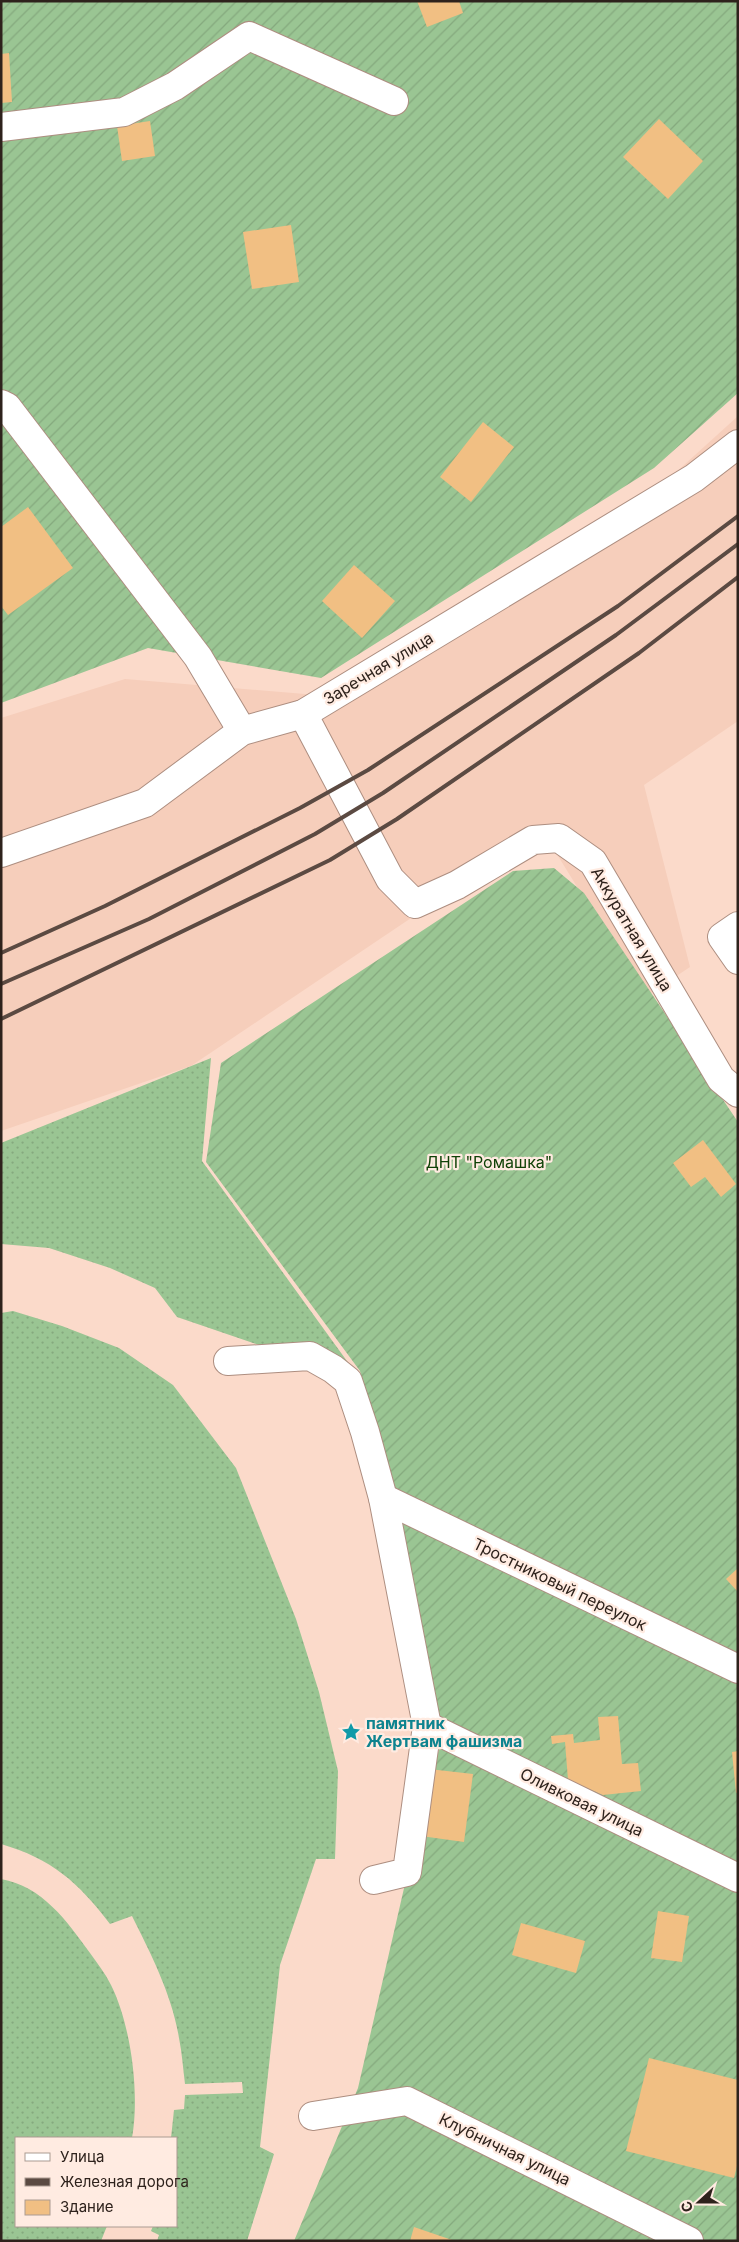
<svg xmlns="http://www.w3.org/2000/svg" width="739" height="2242" font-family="Inter,sans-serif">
	<defs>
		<pattern id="grass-dots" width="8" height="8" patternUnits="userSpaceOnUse" patternTransform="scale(1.25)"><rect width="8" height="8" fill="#9ac593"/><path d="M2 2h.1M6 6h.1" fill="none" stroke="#85a97e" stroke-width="1.8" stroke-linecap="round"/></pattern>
		<pattern id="garden-furrows" width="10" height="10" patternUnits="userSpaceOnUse" patternTransform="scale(1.25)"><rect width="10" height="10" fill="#9ac593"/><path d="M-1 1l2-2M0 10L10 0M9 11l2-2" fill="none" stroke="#85a97e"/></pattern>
	</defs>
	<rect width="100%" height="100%" fill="#fbdaca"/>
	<!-- built -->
	<path fill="#f6cebb" d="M738 416V721L644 785 690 967 645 997 542 830 191 1066 1 1131V718L125 679 329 696 673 475Z"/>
	<!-- grass -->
	<g fill="url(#grass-dots)">
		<path d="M211 1058 202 1161 352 1368 271 1349 177 1317 155 1288 110 1268 49 1248 1 1244V1143Z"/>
		<path d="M13 1311 62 1326 119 1348 173 1385 236 1468 296 1619 319 1692 338 1771 335 1859H316L280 1965 260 2147 274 2154 247 2241H157L159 2235 151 2231 153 2226H176V2138H171L174 2110 184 2109 185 2095 243 2093 242 2082 185 2084C183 2068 182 2053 179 2038 172 1995 151 1954 132 1916L110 1924C78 1882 52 1859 1 1844V1313Z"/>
		<path d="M1 1879C42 1886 67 1921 90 1953 97 1963 105 1973 111 1985 131 2025 140 2094 132 2138H16V2226H107L101 2241H1Z"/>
	</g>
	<!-- garden -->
	<g fill="url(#garden-furrows)">
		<path d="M1 1H738V393L654 468 321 678 148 648 1 703Z"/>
		<path d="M554 868 584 893 738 1122V2241H294L358 2088 431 1771 444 1737 360 1371 206 1162 221 1063 513 871Z"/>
	</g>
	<!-- building -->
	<g fill="#f1bf83">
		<path d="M417 1H459L463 13 427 27Z"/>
		<path d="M9 53 12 102 1 103V54Z"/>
		<path d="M659 119 703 161 668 199 623 157Z"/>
		<path d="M150 121 155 156 122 161 117 126Z"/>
		<path d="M291 225 299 282 252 289 243 232Z"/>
		<path d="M483 422 514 447 471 502 440 477Z"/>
		<path d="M28 507 73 568 8 615 1 606V527Z"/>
		<path d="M354 565 395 601 362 638 322 601Z"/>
		<path d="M703 1140 736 1184 721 1197 705 1177 691 1187 673 1163Z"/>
		<path d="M738 1568V1592L726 1579Z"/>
		<path d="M618 1716 622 1764 638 1763 641 1791 603 1795 568 1780 565 1742 552 1744 551 1736 573 1734 574 1743 600 1740 598 1717Z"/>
		<path d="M738 1751V1792L736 1793 732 1752Z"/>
		<path d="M429 1769 473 1774 464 1842 421 1836Z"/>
		<path d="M658 1911 689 1916 682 1962 651 1958Z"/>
		<path d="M521 1923 585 1941 576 1973 512 1955Z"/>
		<path d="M649 2058 738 2080V2162L734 2178 626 2151Z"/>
		<path d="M414 2227 452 2240V2241H410Z"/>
	</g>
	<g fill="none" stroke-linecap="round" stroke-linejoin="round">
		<!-- minor casing -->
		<g stroke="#ad8e80" stroke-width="30">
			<g id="minor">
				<path d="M1 127 124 112 175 86 249 36 394 101"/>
				<path d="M1 404 7 407 198 657 242 731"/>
				<path d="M303 714 390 879 415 904 457 885 533 840 559 838 593 862 721 1079 738 1093"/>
				<path d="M1 853 145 803 242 731 303 714 694 478 738 444"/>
				<path d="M738 926 722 937 738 960"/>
				<path d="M228 1361 310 1356 333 1369 348 1381 365 1432 383 1498 427 1726 407 1872 374 1880"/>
				<path d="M383 1498 738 1669"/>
				<path d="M427 1726 738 1878"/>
				<path d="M313 2116 407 2101 689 2241"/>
			</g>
		</g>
		<!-- minor -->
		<use href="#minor" stroke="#fff" stroke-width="28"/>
		<!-- rail -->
		<g stroke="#5b4a42" stroke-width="4">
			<path d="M1 953 105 906 300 808 368 770 618 606 738 516"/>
			<path d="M1 984 149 919 315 834 383 793 616 635 738 544"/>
			<path d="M1 1019 330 860 397 819 639 653 738 577"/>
		</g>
	</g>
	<!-- icons -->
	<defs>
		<g id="sight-bare" transform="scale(1.5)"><path d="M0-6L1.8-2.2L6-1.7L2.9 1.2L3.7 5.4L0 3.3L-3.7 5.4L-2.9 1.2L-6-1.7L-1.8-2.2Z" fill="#0f9aa8" stroke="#ffebe1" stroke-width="2.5" paint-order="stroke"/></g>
	</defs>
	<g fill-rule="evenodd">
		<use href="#sight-bare" x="351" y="1732"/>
	</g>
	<g text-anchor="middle" stroke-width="4.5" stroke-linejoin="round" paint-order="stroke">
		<!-- street labels -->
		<g font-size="16" fill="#2e221c" stroke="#ffebe1">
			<text transform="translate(378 668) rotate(-31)" y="6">Заречная улица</text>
			<text transform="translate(632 929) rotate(59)" y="6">Аккуратная улица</text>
			<text transform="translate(560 1584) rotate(26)" y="6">Тростниковый переулок</text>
			<text transform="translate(582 1802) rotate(26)" y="6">Оливковая улица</text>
			<text transform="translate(505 2149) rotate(26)" y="6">Клубничная улица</text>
		</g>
		<!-- park labels -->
		<g font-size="16" fill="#0f4106" stroke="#ffebe1">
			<text x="489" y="1168">ДНТ "Ромашка"</text>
		</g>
		<!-- culture labels -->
		<g font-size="16" font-weight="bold" fill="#0d838f" stroke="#ffebe1" text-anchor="start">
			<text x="366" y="1729">памятник<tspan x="366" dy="18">Жертвам фашизма</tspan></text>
		</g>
	</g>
	<!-- border -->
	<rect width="739" height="2242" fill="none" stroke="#2e221c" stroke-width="5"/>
	<!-- legend -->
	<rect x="15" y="2137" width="162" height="90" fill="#ffebe1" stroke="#ab9b92"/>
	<rect x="25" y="2153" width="25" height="8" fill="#ffffff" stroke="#ab9b92"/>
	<text x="60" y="2162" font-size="15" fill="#2e221c">Улица</text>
	<rect x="25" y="2178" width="25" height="8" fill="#5b4a42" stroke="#ab9b92"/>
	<text x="60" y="2187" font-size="15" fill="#2e221c">Железная дорога</text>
	<rect x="25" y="2200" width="25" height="15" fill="#f1bf83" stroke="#ab9b92"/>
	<text x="60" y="2212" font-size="15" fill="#2e221c">Здание</text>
	<!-- north arrow -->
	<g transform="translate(699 2202) rotate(249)" stroke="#ffebe1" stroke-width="4" paint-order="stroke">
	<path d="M0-4L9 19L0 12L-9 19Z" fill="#2e221c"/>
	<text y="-8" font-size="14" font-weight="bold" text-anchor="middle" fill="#2e221c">С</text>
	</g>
</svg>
